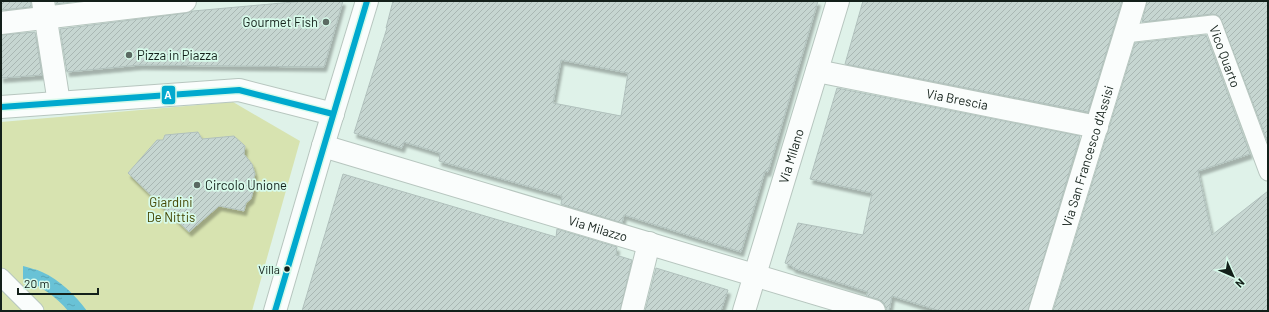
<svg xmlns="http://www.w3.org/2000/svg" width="1269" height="312" font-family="Barlow,sans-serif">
	<defs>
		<pattern id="water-ripples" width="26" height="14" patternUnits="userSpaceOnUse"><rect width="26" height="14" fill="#69c2d6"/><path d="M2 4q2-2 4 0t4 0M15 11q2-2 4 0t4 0" fill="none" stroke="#5aa6b7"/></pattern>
		<pattern id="building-hatch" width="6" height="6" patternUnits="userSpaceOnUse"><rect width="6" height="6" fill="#c6d6d1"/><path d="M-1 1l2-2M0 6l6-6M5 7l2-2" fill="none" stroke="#a9b7b3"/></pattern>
		<filter id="shadow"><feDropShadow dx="2.5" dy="4.5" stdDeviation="1" flood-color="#0004"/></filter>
	</defs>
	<rect width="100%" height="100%" fill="#dff2e9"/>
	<!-- park -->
	<path fill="#d7e3b0" d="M233 102 300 141 252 311H1V122Z"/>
	<!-- water -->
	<path fill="url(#water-ripples)" d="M23 266C29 268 36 269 42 272 60 280 75 295 87 311H68C57 297 39 285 23 279Z"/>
	<!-- building -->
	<g fill="url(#building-hatch)" stroke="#b0c0bc" fill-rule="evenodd" filter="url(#shadow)">
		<path d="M1 1H31V7L1 10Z"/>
		<path d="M56 1H80L56 4Z"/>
		<path d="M304 1H343L324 67 140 65 67 72 60 29 186 13 193 11Z"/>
		<path d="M393 1H818L768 172 765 171 741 252 624 215 622 223 561 204 562 196 439 161 440 153 404 142 402 148 354 133 387 28H386ZM561 60 628 73 621 116 553 103Z"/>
		<path d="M863 1H1122L1088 112 845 64Z"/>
		<path d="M1147 1H1268V143L1220 17 1217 15 1212 14 1142 22Z"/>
		<path d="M35 32 42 75 1 78V35Z"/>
		<path d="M1206 35 1250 154 1198 171 1212 235 1268 191V311H1053L1135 43Z"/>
		<path d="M837 88 1080 136 1028 311H940L892 296 889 311H886V308L883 302 878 299 866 296 868 292 793 268 792 266 785 263 798 223 863 235 872 193 810 179Z"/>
		<path d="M198 132 202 139 234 136 245 146 244 154 252 164 255 174 253 181 254 188 251 199 246 203 244 211 219 206 189 232 128 173 157 140H163L165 135Z"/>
		<path d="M343 174 556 237 557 229 617 247 616 255 632 260 620 311H302Z"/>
		<path d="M656 268 728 290 721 311H645Z"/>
	</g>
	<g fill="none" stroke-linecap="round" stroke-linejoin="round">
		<!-- pedestrian casing -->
		<g stroke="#b7c6bf" stroke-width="19">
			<g id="pedestrian">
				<path id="s1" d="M1125 34 1213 24 1268 172"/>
				<path d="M1 277 35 311"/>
			</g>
		</g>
		<!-- minor casing -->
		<g stroke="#b7c6bf" stroke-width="24">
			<g id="minor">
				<path d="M43 1 59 103"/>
				<path d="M1 23 185 1"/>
				<path id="s2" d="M817 71 1097 127"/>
				<path d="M1 107 239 90 333 114"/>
				<path id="s3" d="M323 146 874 311"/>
				<path d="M632 311 649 243"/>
				<path id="s4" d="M744 311 838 1"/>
				<path id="s5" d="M1040 311 1135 1"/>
			</g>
		</g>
		<!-- tertiary casing -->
		<g stroke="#b7c6bf" stroke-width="24">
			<path id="tertiary" d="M275 311 323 146 367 1"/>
		</g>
		<!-- pedestrian -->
		<use href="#pedestrian" stroke="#fafdfc" stroke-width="17"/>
		<!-- minor -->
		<use href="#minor" stroke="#fafdfc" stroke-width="22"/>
		<!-- tertiary -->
		<use href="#tertiary" stroke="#fafdfc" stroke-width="22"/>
		<!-- bus-1 casing -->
		<g stroke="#d7faea" stroke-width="9">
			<g id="bus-1">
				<path d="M1 107 239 90 333 114"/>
				<path d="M275 311 367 1"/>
			</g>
		</g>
		<!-- bus-1 -->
		<use href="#bus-1" stroke="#00a9ce" stroke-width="6"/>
	</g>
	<!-- markers -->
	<g fill="#5a6a62" stroke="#d7faea" stroke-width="1.5">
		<circle cx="326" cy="22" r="4"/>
		<circle cx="129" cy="55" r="4"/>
		<circle cx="197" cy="185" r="4"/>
	</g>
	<circle fill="#13201a" stroke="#d7faea" stroke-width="1.5" cx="287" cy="269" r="3.5"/>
	<g text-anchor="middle" stroke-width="3.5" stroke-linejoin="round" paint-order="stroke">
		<!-- bus labels -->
		<g font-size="12" fill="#13201a" stroke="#d7faea" text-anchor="end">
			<text x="280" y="274">Villa</text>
		</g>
		<!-- poi labels -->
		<g font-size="13" fill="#13201a" stroke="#d7faea" text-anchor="start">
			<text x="318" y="27" text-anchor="end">Gourmet Fish</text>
			<text x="137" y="60">Pizza in Piazza</text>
			<text x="205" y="190">Circolo Unione</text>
		</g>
		<!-- street labels -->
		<g font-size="13" fill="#13201a" stroke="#d7faea">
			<text dy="5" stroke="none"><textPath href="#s1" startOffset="123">Vico Quarto</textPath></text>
			<text dy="5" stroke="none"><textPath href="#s2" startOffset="143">Via Brescia</textPath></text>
			<text dy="5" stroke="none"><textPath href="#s4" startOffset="162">Via Milano</textPath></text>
			<text dy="5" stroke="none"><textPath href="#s5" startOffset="162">Via San Francesco d'Assisi</textPath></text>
			<text dy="5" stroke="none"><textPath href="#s3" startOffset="287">Via Milazzo</textPath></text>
		</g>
		<!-- park labels -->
		<g font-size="13" fill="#434500" stroke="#d7faea">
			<text x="171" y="207">Giardini<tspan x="171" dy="15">De Nittis</tspan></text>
		</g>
	</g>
	<rect stroke="#d7faea" stroke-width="1.5" x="161" y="85" width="15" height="20" rx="4" fill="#00a9ce"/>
	<g font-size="11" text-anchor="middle" font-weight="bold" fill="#fff">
		<text x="168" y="99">A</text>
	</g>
	<!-- border -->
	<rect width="1269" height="312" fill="none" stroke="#13201a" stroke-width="4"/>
	<!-- north arrow -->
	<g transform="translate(1233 276) rotate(135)" stroke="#d7faea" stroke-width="3" paint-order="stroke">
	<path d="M0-3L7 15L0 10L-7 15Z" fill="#13201a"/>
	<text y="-6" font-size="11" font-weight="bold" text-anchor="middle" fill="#13201a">N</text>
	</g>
	<!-- scale -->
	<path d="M18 288v6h80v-6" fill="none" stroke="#13201a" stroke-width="2"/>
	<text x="24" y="288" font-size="12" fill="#13201a" stroke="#d7faea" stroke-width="3" paint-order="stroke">20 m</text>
</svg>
